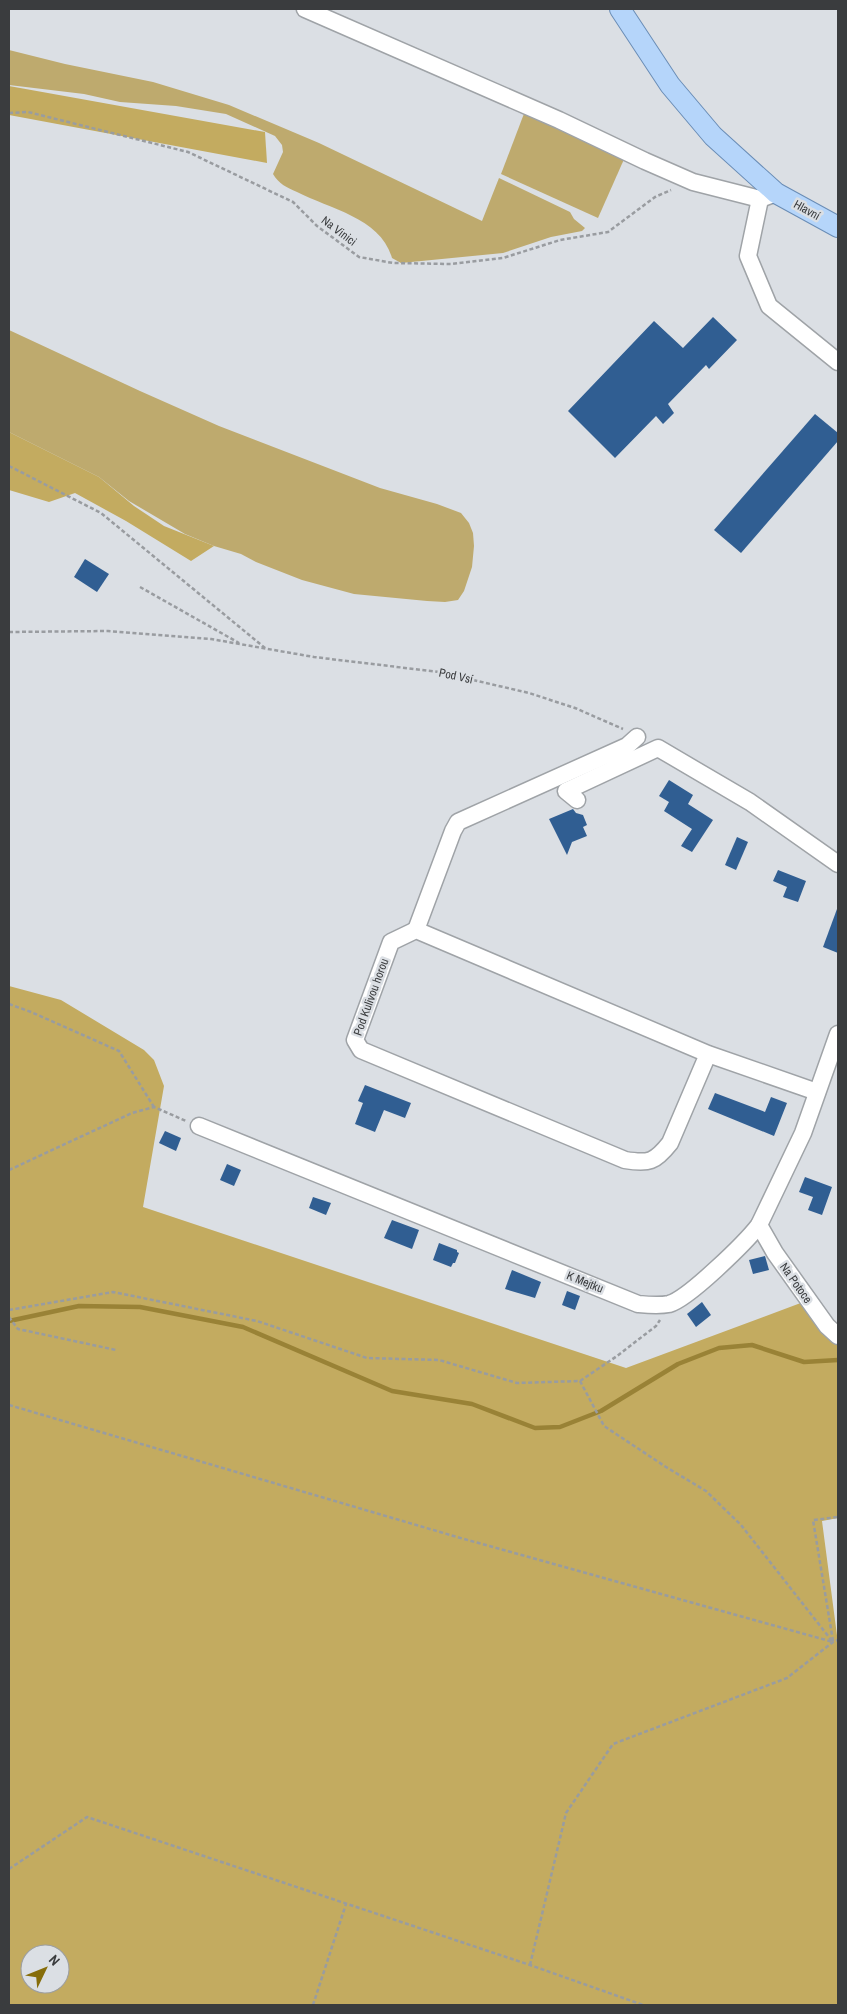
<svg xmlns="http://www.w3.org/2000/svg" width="847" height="2014" font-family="'Archivo Narrow',sans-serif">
	<rect width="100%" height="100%" fill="#dbdfe4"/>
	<!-- green -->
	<g fill="#beaa6e">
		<path d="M9 50 65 64 153 82 229 105 319 143 482 221 499 178 570 212 574 219 585 228 582 231 551 237 503 253 401 263 392 258C381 218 330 209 297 192 286 187 279 184 273 174L283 152 282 145 275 136 226 114 176 106 120 102 84 94 9 85Z"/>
		<path d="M525 111 625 157 598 218 501 174Z"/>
		<path d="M9 330 140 391 219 426 380 488 437 504 461 513 469 523 473 533 474 546 472 567 464 591 458 600 445 602 427 601 354 594 302 580 256 562 241 554 214 546 185 534 129 501 99 477 9 432Z"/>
	</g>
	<!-- forest -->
	<g fill="#c3ab60" fill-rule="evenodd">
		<path d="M9 86 265 132 267 163 9 115Z"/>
		<path d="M9 432 99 477 134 506 164 526 214 546 191 561 126 521 75 493 49 502 9 490Z"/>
		<path d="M9 986 61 1000 144 1050 154 1060 164 1086 143 1207 626 1368 806 1301 838 1335V1518L822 1521 838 1643V2005H9ZM30 1954H60V1984H30Z"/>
	</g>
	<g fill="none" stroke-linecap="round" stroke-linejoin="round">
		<!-- stream -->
		<path stroke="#998236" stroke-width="4.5" d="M9 1321 79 1306 140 1307 243 1327 392 1391 472 1404 535 1428 560 1427 601 1411 678 1364 719 1348 752 1345 804 1362 838 1360"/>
	</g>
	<!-- building -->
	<g fill="#305e92">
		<path d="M713 317 737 340 709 369 706 365 668 404 674 413 663 424 656 416 615 458 568 411 654 321 683 348Z"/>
		<path d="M815 414 838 433V441L741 553 714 530Z"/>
		<path d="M85 559 109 574 97 592 74 577Z"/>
		<path d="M669 780 693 795 688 804 713 820 692 852 681 846 692 829 664 811 669 802 659 796Z"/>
		<path d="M573 809 576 813 583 815 587 825 583 827 587 836 572 842 567 855 549 819Z"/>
		<path d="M737 837 748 842 736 870 725 865Z"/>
		<path d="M778 870 806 881 798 902 783 897 787 887 773 881Z"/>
		<path d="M837 909H838V953L823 947Z"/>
		<path d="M365 1085 411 1103 405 1118 384 1110 375 1132 355 1124 363 1103 358 1101Z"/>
		<path d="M715 1093 765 1112 771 1097 787 1103 774 1136 708 1109Z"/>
		<path d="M165 1131 181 1138 176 1151 159 1143Z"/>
		<path d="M227 1164 241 1170 234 1186 220 1180Z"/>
		<path d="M805 1177 832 1187 822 1215 808 1210 813 1197 799 1192Z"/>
		<path d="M313 1197 331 1203 326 1215 309 1208Z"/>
		<path d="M392 1220 419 1230 412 1249 384 1238Z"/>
		<path d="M439 1243 457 1250V1252L459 1253 455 1263H453L451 1267 433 1260Z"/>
		<path d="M765 1256 769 1270 753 1274 749 1260Z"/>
		<path d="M512 1270 541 1282 535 1298 505 1289Z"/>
		<path d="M567 1291 580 1296 575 1310 562 1305Z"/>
		<path d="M702 1302 711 1315 696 1327 687 1314Z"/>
	</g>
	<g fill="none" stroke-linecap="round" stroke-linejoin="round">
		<!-- minor casing -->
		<g stroke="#9fa3a7" stroke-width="19">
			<g id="minor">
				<path d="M305 9 559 120 645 161 693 182 760 199 776 193"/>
				<path d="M760 199 748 256 769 306 838 362"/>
				<path d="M577 800 566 791 658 748 750 802 838 864"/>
				<path d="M416 930 453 831 458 822 627 746 637 737"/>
				<path d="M708 1054 670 1143C655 1162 649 1164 625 1160L361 1050 355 1040 391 942 416 930 708 1054 817 1092"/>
				<path d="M199 1126 638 1304C649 1305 659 1306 669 1304 688 1299 746 1242 759 1225L803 1133 838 1034"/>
				<path d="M759 1225 775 1253 827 1326 838 1336"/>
			</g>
		</g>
		<!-- major casing -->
		<g stroke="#6a8db6" stroke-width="22">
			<path id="major" d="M620 9 670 85 713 136 776 193 838 227"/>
		</g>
		<!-- path -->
		<g stroke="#999ca0" stroke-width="2.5" stroke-dasharray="4 2.5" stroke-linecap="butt">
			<path d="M9 113 28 112 188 152 293 202 317 226 359 257 393 263 451 264 503 258 560 240 608 232 655 197 671 190"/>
			<path d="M9 466 101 513 265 648"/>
			<path d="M140 587 239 643"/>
			<path d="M9 632 108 631 211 639 314 657 439 672 529 693 575 708 623 729"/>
			<path d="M9 1004 31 1012 119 1051 154 1107"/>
			<path d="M9 1170 132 1113 154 1107 186 1121"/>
			<path d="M9 1310 113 1292 257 1321 367 1358 439 1360 517 1383 580 1381 617 1356 656 1326 660 1320"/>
			<path d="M9 1317 18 1329 116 1350"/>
			<path d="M580 1381 604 1426 666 1467 706 1491 741 1525 832 1641"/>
			<path d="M9 1405 457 1537 833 1642"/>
			<path d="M833 1641 813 1520 838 1517"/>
			<path d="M9 1869 87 1817 530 1965 643 2005"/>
			<path d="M530 1965 566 1813 613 1744 787 1678 833 1642 838 1640"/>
			<path d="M313 2005 346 1904"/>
		</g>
		<!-- minor -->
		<use href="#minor" stroke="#fff" stroke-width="16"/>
		<!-- major -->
		<use href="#major" stroke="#b5d5fa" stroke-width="20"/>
	</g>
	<g text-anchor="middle" stroke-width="5" stroke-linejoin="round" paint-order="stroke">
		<!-- street labels -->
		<g font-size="12" fill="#3a3c3e" stroke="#dbdfe4">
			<text transform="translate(807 210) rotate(29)" y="4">Hlavní</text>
			<text transform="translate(339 231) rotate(37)" y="4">Na Vinici</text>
			<text transform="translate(456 676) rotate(12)" y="4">Pod Vsí</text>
			<text transform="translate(371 997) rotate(-70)" y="4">Pod Kulivou horou</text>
			<text transform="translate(585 1282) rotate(22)" y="4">K Mejtku</text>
			<text transform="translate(796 1283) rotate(55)" y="4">Na Potoce</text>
		</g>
	</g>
	<!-- border -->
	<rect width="847" height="2014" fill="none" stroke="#3a3c3e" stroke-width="20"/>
	<!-- north arrow -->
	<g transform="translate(45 1969) rotate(47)"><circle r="24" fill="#dbdfe4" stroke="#9b9ea2"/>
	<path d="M0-4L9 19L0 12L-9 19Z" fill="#866d0a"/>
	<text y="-8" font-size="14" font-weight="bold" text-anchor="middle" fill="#3a3c3e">N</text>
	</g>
</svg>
